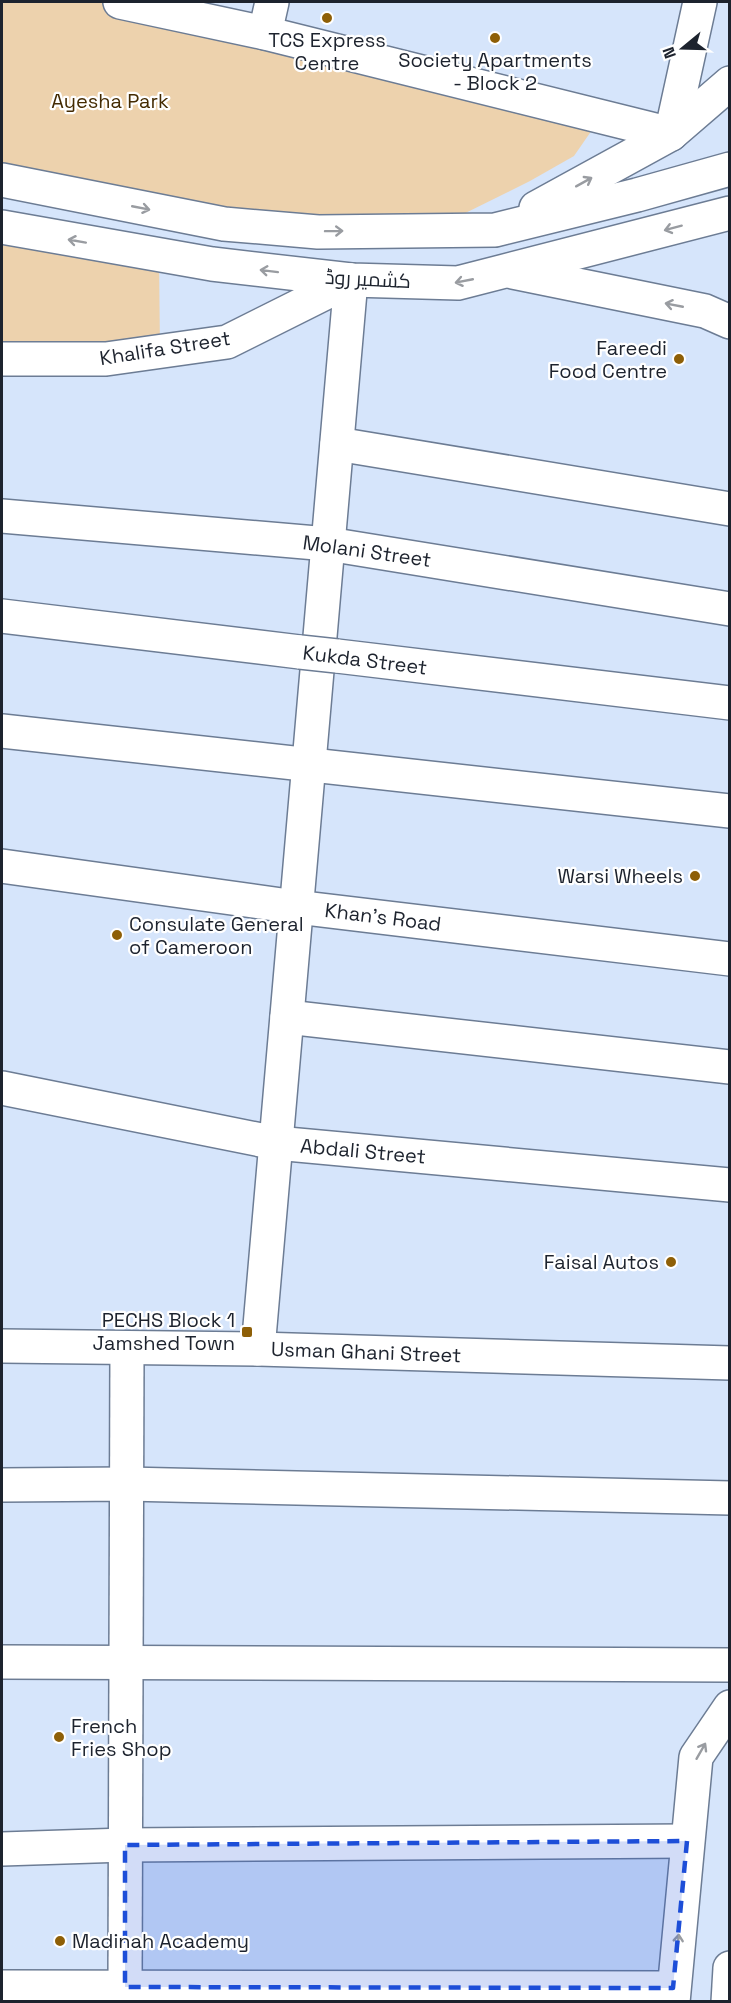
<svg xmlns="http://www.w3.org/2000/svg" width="731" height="2003" font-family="'Space Grotesk',Cairo,sans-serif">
	<rect width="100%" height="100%" fill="#d6e5fb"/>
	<!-- green -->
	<g fill="#edd2ad">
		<path d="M2 2H120L601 117 574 156 530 181 431 230 318 232 2 180Z"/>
		<path d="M2 224 159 255 160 352 2 359Z"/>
	</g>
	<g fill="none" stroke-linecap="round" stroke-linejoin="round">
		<!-- minor casing -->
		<g stroke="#6c7c94" stroke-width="36">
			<g id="minor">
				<path d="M120 2 265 33 671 134 700 2"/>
				<path d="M265 33 272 2"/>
				<path d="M2 359H106L227 342 351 280"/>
				<path d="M337 444 730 509"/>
				<path d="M2 516 328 544 730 609"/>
				<path d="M2 616 300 652"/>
				<path d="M337 656 730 703"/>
				<path d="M2 731 730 811"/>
				<path d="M2 866 296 907 730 959"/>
				<path d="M287 1017 730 1067"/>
				<path d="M2 1088 276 1143 730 1185"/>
				<path d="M2 1346 258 1349 730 1363"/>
				<path d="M258 1349 351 280"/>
				<path d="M2 1485 127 1484 730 1498"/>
				<path d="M2 1662 730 1665"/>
				<path d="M2 1849 125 1845 687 1841"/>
				<path d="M2 1987 673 1988"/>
				<path d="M125 1987 127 1348"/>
			</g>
		</g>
		<!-- major casing -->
		<g stroke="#6c7c94" stroke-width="36">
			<g id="major">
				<path d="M2 180 224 224 318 232 495 230 637 195 730 169"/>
				<path d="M536 208 671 134 730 83"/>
				<path d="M2 227 212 264 351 280 458 283 730 213"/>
				<path d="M513 272 705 311 730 322"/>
				<path d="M673 2002 696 1757 730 1707"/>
				<path d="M728 2002 730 1968"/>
			</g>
		</g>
		<!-- minor -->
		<use href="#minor" stroke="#fff" stroke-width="33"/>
		<!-- major -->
		<use href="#major" stroke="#fff" stroke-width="33"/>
		<!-- minor-bridge casing -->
		<g stroke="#6c7c94" stroke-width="36" stroke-linecap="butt">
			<path id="minor-bridge" d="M300 652 337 656"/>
		</g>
		<!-- minor-bridge -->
		<use href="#minor-bridge" stroke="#fff" stroke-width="33"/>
	</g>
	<!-- one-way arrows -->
	<defs><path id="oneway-shaft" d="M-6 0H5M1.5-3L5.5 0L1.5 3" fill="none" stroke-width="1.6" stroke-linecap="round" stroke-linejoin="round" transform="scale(1.5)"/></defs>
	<g stroke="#999ca1">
		<use href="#oneway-shaft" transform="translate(584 182) rotate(-29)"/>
		<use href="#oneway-shaft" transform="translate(141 208) rotate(11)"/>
		<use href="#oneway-shaft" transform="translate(673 228) rotate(165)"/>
		<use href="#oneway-shaft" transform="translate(334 231) rotate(-1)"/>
		<use href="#oneway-shaft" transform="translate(77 241) rotate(-170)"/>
		<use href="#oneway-shaft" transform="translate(269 271) rotate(-173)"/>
		<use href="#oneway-shaft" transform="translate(464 281) rotate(169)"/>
		<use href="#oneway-shaft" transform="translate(674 305) rotate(-169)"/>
		<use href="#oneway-shaft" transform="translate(701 1751) rotate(-60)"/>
		<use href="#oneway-shaft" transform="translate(678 1943) rotate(-85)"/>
	</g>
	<!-- marked area -->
	<path fill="#1d4ed8" fill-opacity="0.2" stroke="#1d4ed8" stroke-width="4.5" stroke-dasharray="12 8" stroke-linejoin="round" d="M687 1841 673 1988 125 1987V1845Z"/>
	<!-- markers -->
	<g fill="#8e5f07" stroke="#fff" stroke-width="2">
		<circle cx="327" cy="18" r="6"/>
		<circle cx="495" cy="38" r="6"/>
		<circle cx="679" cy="359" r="6"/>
		<circle cx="695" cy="876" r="6"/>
		<circle cx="117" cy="935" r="6"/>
		<circle cx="671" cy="1262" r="6"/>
		<rect x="241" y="1326" width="12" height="12" rx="3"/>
		<circle cx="59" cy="1737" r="6"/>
		<circle cx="60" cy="1941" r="6"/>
	</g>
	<g text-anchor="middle" stroke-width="4.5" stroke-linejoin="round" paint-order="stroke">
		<!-- poi labels -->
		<g font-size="20" fill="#1d232e" stroke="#fff" text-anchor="end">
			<text x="327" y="47" text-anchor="middle">TCS Express<tspan x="327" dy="23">Centre</tspan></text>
			<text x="495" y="67" text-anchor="middle">Society Apartments<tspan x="495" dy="23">- Block 2</tspan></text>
			<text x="667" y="355">Fareedi<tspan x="667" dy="23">Food Centre</tspan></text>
			<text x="683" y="883">Warsi Wheels</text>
			<text x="129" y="931" text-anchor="start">Consulate General<tspan x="129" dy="23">of Cameroon</tspan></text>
			<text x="659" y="1269">Faisal Autos</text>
			<text x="235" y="1327">PECHS Block 1<tspan x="235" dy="23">Jamshed Town</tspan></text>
			<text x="71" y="1733" text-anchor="start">French<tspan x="71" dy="23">Fries Shop</tspan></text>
			<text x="72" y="1948" text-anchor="start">Madinah Academy</text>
		</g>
		<!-- park labels -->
		<g font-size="20" fill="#442b02" stroke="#fff">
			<text x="110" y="108">Ayesha Park</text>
		</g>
		<!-- street labels -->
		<g font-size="20" fill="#1d232e" stroke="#fff">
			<text transform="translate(368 279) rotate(3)" y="7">کشمیر روڈ</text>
			<text transform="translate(165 348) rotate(-9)" y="7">Khalifa Street</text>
			<text transform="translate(367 551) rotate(8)" y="7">Molani Street</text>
			<text transform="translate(365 660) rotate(7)" y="7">Kukda Street</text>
			<text transform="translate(383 917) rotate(7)" y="7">Khan's Road</text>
			<text transform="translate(363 1151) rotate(5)" y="7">Abdali Street</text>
			<text transform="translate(366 1352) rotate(2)" y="7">Usman Ghani Street</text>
		</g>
	</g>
	<!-- border -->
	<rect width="731" height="2003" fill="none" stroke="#1d232e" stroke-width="6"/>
	<!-- north arrow -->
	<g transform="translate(683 48) rotate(251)" stroke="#ffffff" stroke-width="4.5" paint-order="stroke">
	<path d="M0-4.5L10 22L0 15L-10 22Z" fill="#1d232e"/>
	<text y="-9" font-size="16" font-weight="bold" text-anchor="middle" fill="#1d232e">N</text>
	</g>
</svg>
